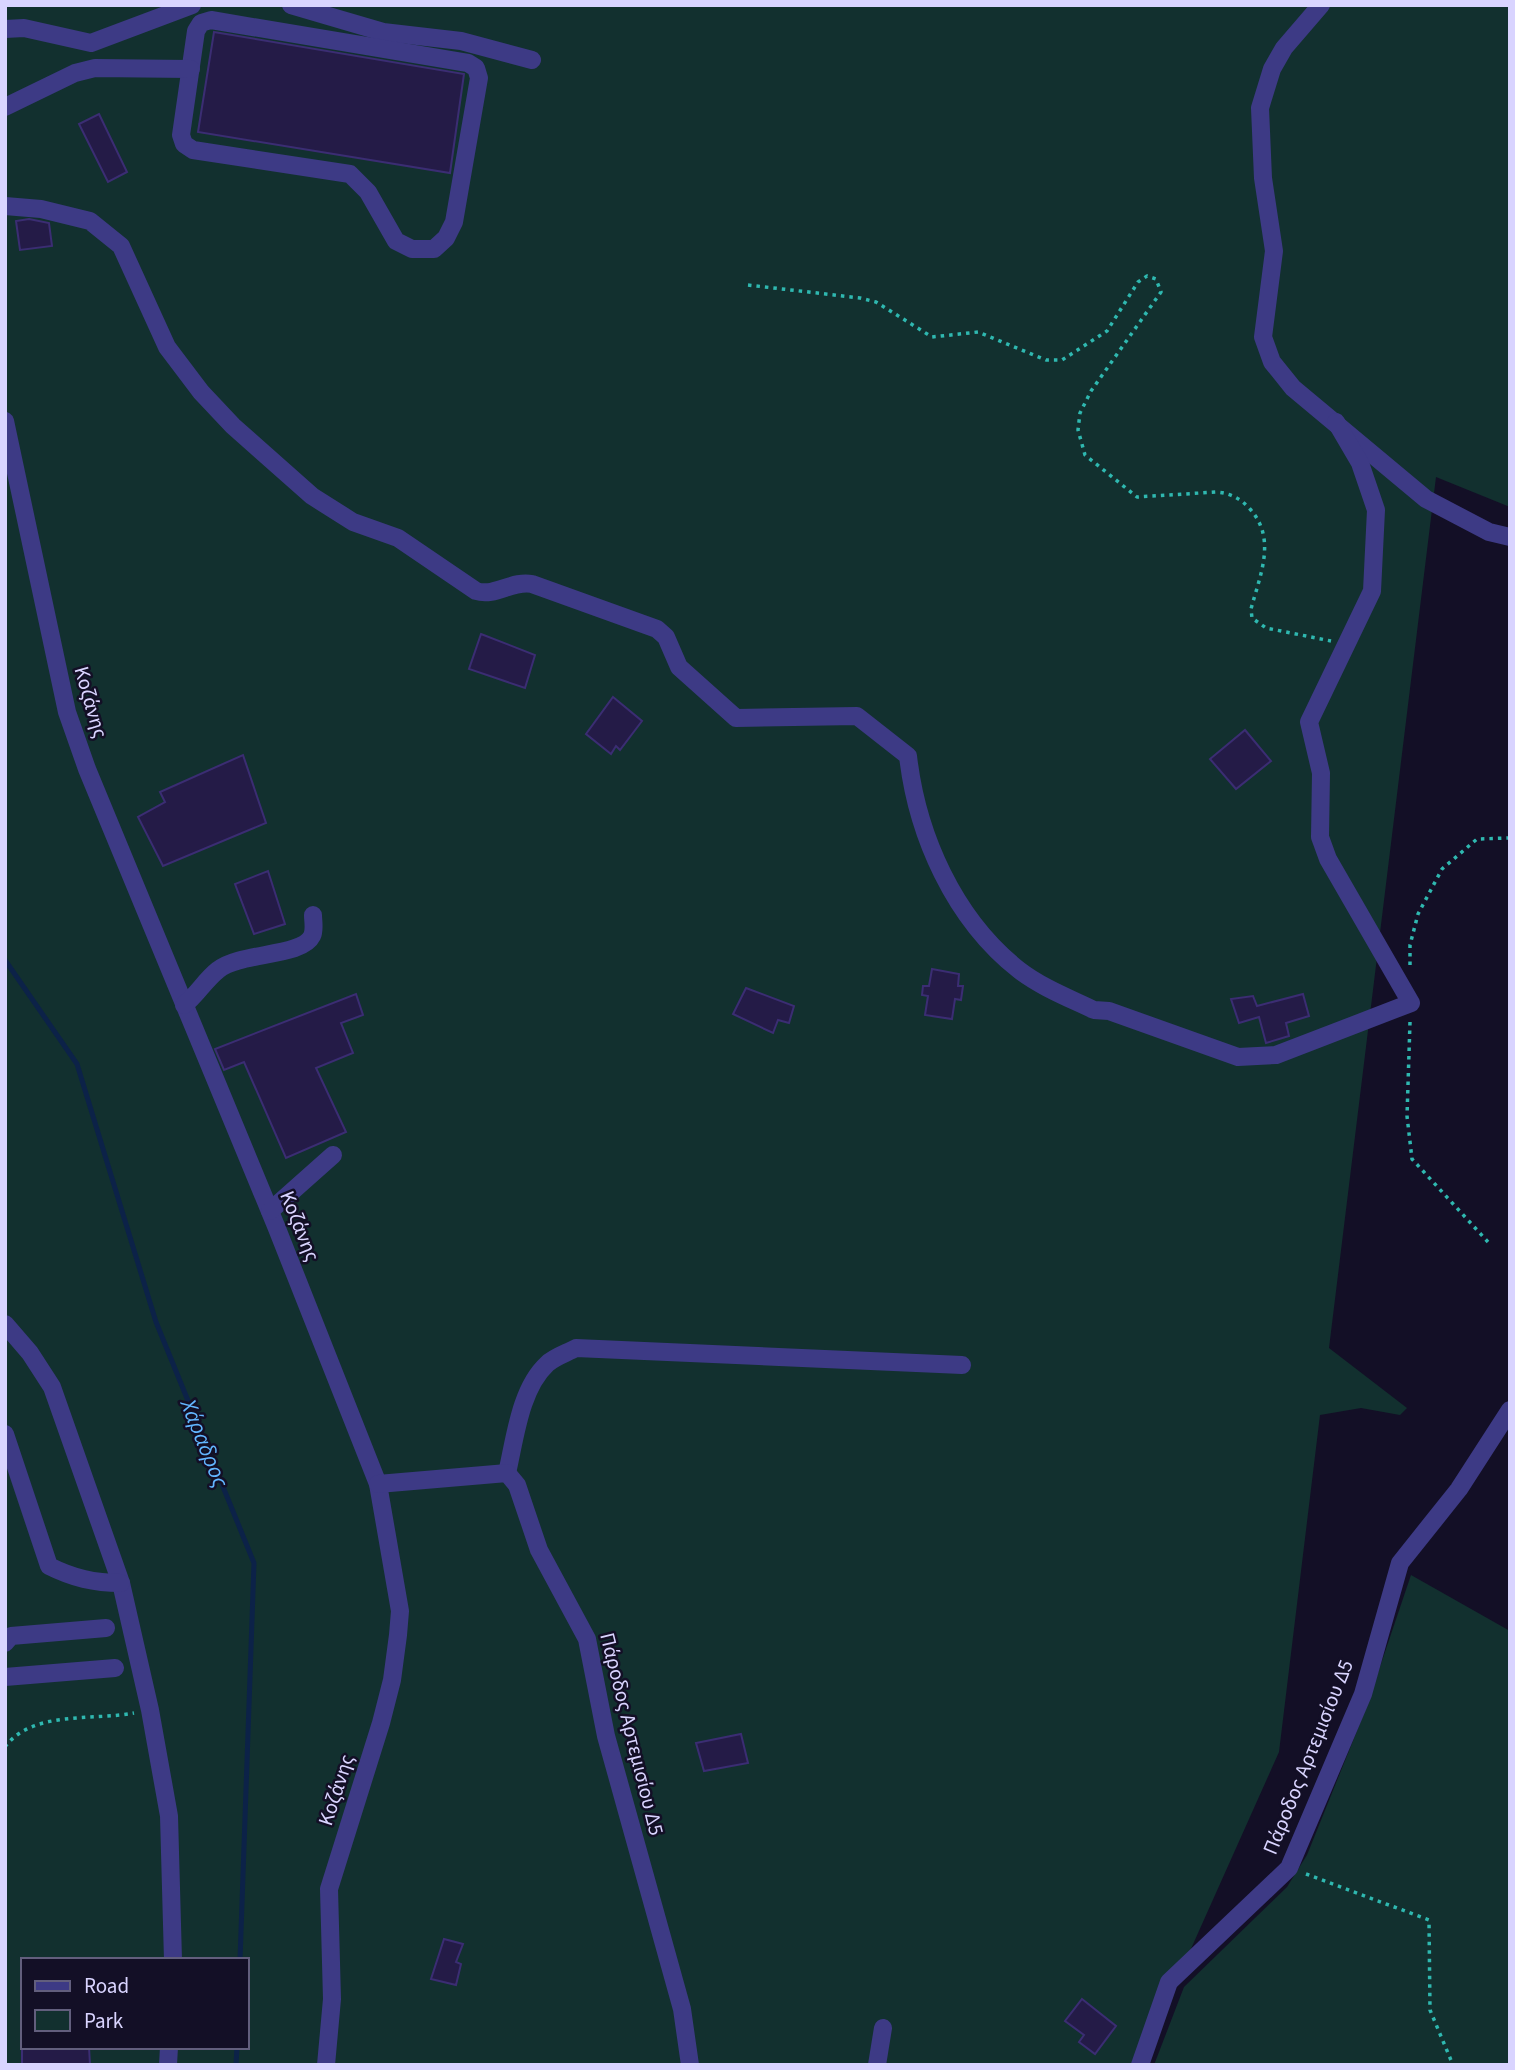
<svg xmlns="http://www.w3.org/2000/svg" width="1515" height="2070" font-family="'Source Sans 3',sans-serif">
	<rect width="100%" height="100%" fill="#130f26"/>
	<!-- green -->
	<g fill="#12302f" fill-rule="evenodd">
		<path d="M5 5H1510V507L1436 477 1329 1348 1407 1408 1400 1415 1361 1408 1320 1415 1279 1752 1139 2065H5ZM23 1960H247V2047H23Z"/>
		<path d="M1411 1575 1510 1631V2065H1154L1184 1987 1287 1887 1307 1855 1365 1711Z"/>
	</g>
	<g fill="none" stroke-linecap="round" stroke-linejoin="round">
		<!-- stream -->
		<g stroke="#0c2248" stroke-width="5">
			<path d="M5 960 77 1064 156 1322 254 1563 240 1960"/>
			<path d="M236 2065 237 2047"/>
		</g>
	</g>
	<!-- building -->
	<g fill="#241b47" stroke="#3b2d73" stroke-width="2">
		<path d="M214 32 464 74 450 173 198 132Z"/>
		<path d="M99 114 127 172 108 182 79 124Z"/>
		<path d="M29 219 49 223 52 246 20 250 16 221Z"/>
		<path d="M481 634 535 655 525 688 469 669Z"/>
		<path d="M613 697 642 721 620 750 616 746 611 754 586 734Z"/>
		<path d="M1245 730 1271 761 1236 789 1210 759Z"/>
		<path d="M243 755 266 823 163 866 138 817 165 802 160 792Z"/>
		<path d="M268 871 285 924 254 934 235 884Z"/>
		<path d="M932 969 959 974 958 986H963L961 1000 955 999 952 1019 925 1015 928 996 922 995 923 986H929Z"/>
		<path d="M746 988 794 1006 789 1023 778 1020 773 1033 733 1014Z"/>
		<path d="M356 994 363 1015 341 1023 353 1053 316 1068 346 1132 286 1158 244 1062 224 1070 215 1049Z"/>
		<path d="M1303 994 1309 1016 1286 1023 1289 1036 1266 1043 1259 1017 1239 1023 1231 999 1253 996 1257 1006Z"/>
		<path d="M741 1734 748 1763 704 1771 696 1743Z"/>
		<path d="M444 1939 463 1944 456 1962 461 1964 456 1985 431 1979Z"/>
		<path d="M1082 1999 1116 2026 1095 2054 1079 2042 1084 2035 1065 2021Z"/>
		<path d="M22 2047H89L90 2065H22Z"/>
	</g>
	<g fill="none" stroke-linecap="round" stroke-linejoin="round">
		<!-- path -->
		<g stroke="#2fb8b0" stroke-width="3.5" stroke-dasharray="3.5 5" stroke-linecap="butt">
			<path d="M748 285 860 298 876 302 932 337 978 332 1046 360H1062L1107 331 1138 282 1147 276 1156 279 1161 292 1091 391 1080 413 1078 430 1085 455 1137 497 1216 492C1230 493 1240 498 1250 509 1277 539 1260 575 1251 609L1252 618 1266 628 1331 641"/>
			<path d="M1410 965V945L1418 914 1442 869 1477 839 1510 838"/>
			<path d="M1410 1022 1407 1116 1412 1159 1488 1242"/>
			<path d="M5 1747C32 1710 93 1721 134 1713"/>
			<path d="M1306 1874 1429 1920 1430 2010 1453 2065"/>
		</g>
		<!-- minor -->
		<g stroke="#3d3a85" stroke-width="18">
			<path d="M291 5 383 32 461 41 532 60"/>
			<path d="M1321 5 1284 48 1272 69 1260 108 1263 178 1274 251 1263 337 1272 362 1293 388 1426 499 1489 532 1510 537"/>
			<path d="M211 20 468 63 476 68 479 78 454 222 446 238 434 249H412L396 241 368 192 350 174 193 150 184 144 181 135 196 31 201 23Z"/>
			<path d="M5 29 24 28 91 43 192 5"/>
			<path d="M5 107 75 73 95 68 191 69"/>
			<path d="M5 206 41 209 90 221 121 246 167 347 201 392 233 426 312 496 353 522 398 538 476 591C496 597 512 580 532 584L657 629 666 637 679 667 736 718 857 716 908 756C917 835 954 919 1019 970 1041 987 1069 998 1094 1010L1109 1011 1238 1057 1276 1055 1411 1003 1328 859 1320 837 1321 773 1309 722 1372 591 1376 510 1360 463 1336 422"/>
			<path d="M5 421 67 712 87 769 276 1226 378 1484 400 1611 398 1635 392 1680 381 1723 329 1889 332 1999 326 2065"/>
			<path d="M184 1005C197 995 205 980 218 970 240 952 302 957 312 936 315 930 313 921 313 915"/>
			<path d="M270 1211 333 1155"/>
			<path d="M5 1324 30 1353 52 1387 121 1583 150 1710 169 1816 173 1960"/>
			<path d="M5 1434 49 1566C73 1578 94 1583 121 1583"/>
			<path d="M507 1473C515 1439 520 1389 547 1364 554 1357 567 1353 576 1348L962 1365"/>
			<path d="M378 1484 507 1473 517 1485 539 1550 587 1639 606 1736 682 2009 690 2065"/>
			<path d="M5 1643 11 1636 106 1628"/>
			<path d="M5 1677 115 1668"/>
			<path d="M168 2065 169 2047"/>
			<path d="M877 2065 883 2028"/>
			<path d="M1140 2065 1169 1982 1289 1868 1363 1694 1400 1563 1459 1489 1510 1410"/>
		</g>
	</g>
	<g text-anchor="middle" stroke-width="5" stroke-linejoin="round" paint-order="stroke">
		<!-- street labels -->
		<g font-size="21" fill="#d9d4ff" stroke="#130f26">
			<text transform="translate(91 702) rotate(74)" y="7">Κοζάνης</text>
			<text transform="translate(300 1226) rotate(68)" y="7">Κοζάνης</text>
			<text transform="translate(632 1734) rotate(76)" y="7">Πάροδος Αρτεμισίου Δ5</text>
			<text transform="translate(1308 1757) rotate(-68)" y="7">Πάροδος Αρτεμισίου Δ5</text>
			<text transform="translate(336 1790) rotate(-72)" y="7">Κοζάνης</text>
		</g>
		<!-- water labels -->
		<g font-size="23" font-style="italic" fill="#62b6ff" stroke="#130f26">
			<text transform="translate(205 1443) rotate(68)" y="8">Χάραδρος</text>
		</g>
	</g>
	<!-- border -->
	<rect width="1515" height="2070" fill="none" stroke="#d9d4ff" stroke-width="14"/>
	<!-- legend -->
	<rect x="21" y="1958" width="228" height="91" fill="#130f26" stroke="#625e7d" stroke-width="2"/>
	<rect x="35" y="1981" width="35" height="10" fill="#3d3a85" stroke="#625e7d" stroke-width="2"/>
	<text x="84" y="1993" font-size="21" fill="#d9d4ff">Road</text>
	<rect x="35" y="2010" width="35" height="21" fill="#12302f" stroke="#625e7d" stroke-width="2"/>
	<text x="84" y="2028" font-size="21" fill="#d9d4ff">Park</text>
</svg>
